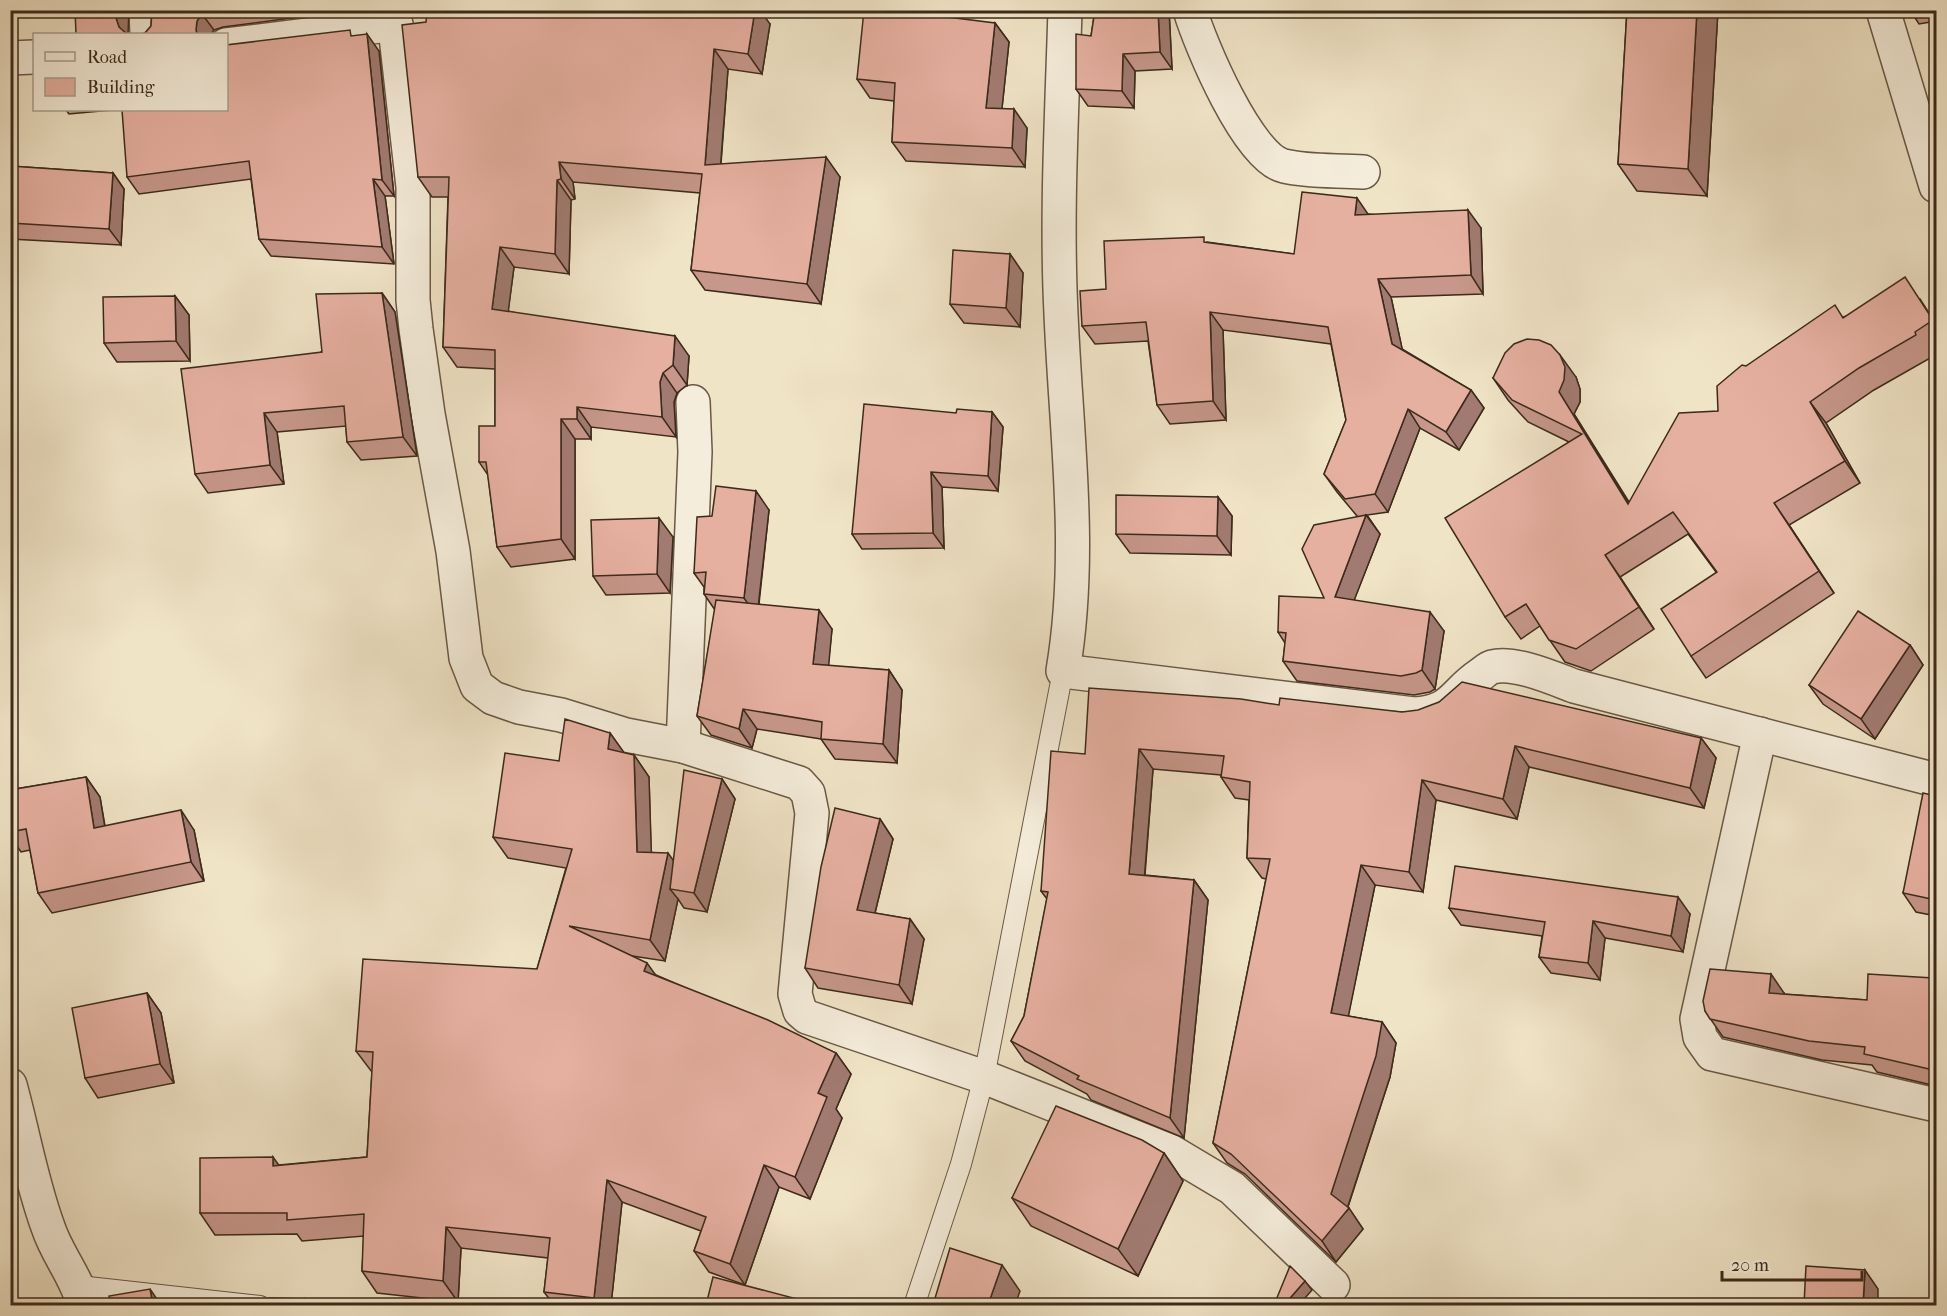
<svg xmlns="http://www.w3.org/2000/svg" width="1947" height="1316" font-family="'IM FELL French Canon',serif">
	<rect width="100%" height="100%" fill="#f0e4c7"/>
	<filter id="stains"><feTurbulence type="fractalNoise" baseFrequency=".00333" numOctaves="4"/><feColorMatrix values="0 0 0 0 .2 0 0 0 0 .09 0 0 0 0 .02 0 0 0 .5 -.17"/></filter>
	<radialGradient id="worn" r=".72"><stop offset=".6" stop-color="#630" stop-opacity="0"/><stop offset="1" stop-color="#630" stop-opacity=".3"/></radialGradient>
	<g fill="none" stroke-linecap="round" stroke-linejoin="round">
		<!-- lane casing -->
		<g stroke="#6a5846" stroke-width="22">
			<g id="lane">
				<path d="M79 1286 260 1306"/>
				<path d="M914 1306 961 1164 984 1077 1063 671"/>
			</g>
		</g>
		<!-- street casing -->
		<g stroke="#6a5846" stroke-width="36">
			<g id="street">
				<path d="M146 10 147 34"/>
				<path d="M393 10 413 187V300L416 329 428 414 453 551 466 658 477 686 493 698 519 707 561 715 626 735 683 746 799 783 808 793 812 813 795 994 800 1011 807 1017 984 1077 1170 1151 1232 1188 1333 1285"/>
				<path d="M1065 10C1062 112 1056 213 1061 314 1066 434 1083 552 1063 671L1414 714C1453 712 1452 694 1480 675 1483 673 1488 668 1492 667 1514 661 1553 678 1574 686L1936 780"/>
				<path d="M1190 10C1200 44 1248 158 1284 166 1308 172 1337 170 1363 172"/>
				<path d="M1883 10 1936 186"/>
				<path d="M226 45 396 24"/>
				<path d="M10 58 34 57"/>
				<path d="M1760 734 1697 1019 1700 1037 1712 1054 1936 1105"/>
				<path d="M683 746 695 452 693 402"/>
				<path d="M10 1085C23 1132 31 1181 48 1227 57 1255 77 1277 84 1306"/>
			</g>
		</g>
		<!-- lane -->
		<use href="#lane" stroke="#f5eddb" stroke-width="20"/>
		<!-- street -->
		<use href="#street" stroke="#f5eddb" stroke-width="33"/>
	</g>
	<!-- wall -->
	<g fill="#c6978a" stroke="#3d2a1b" stroke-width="1.5">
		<path d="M152 10H352L223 27 214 30 145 33 151 26Z"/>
		<path d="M1095 10H1169L1172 69 1135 71 1134 108 1088 106 1076 89 1091 36Z"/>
		<path d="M1627 10H1718L1707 196 1637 191 1618 164Z"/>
		<path d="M1910 10H1936V21L1919 24Z"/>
		<path d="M426 22 770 24 762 74 728 69 721 164 840 177 821 304 705 290 691 270 700 193 573 182 575 199 571 200 569 274 514 267 508 311 689 356 687 385 677 393 674 402 676 437 591 427V439H575V559L511 567 497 547 488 475 479 462 495 426V369L457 367 443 347 448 197H432L418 177Z"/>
		<path d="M995 23 1009 42 1002 108 1027 128 1025 167 906 161 892 142 894 101 870 98 857 79Z"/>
		<path d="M354 36 379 51 394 196H385L394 264 271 256 259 239 251 179 139 194 127 177Z"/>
		<path d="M66 110H112L69 114Z"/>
		<path d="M10 166 113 173 124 189 121 245 10 239Z"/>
		<path d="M1368 214 1481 228 1483 294 1391 297 1402 349 1471 390 1484 408 1459 450 1420 428 1388 512 1367 515 1380 534 1354 600 1444 631 1435 689 1430 692 1414 695 1297 681 1283 661 1285 643 1278 632 1324 598 1357 516 1337 492 1324 474 1346 420 1331 344 1223 330 1226 420 1170 424 1157 405 1148 341 1095 344 1082 326 1207 242 1294 254Z"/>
		<path d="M1010 254 1023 273 1020 327 964 323 950 304Z"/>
		<path d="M382 293 395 312 417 456 361 460 347 442 346 426 277 432 284 484 208 493 195 474Z"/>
		<path d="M175 296 189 315 190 361 117 362 104 343Z"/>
		<path d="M1920 299 1936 324V350L1930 354 1932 357 1874 390 1826 423 1860 483 1789 525 1834 593 1706 678 1691 656 1716 572 1688 534 1620 577 1654 629 1591 671 1565 662 1540 626 1521 639 1505 617 1569 442 1528 422 1508 400 1493 378 1576 377 1580 389V402L1574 414 1629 502 1718 411 1746 366 1843 317Z"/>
		<path d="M992 412 1003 427 998 491 942 487 944 548 862 549 852 534 956 413Z"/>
		<path d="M1218 497 1232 516 1231 555 1130 553 1116 534Z"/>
		<path d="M769 510 759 604 832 629 828 666 889 670 902 690 897 763 835 759 821 739 757 729 752 748 711 735 697 716 715 610 704 594V587L694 573 712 516Z"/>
		<path d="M673 537 670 593 606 595 593 576Z"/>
		<path d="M1910 645 1923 665 1875 739 1823 704 1809 685Z"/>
		<path d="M1279 705 1402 712 1701 738 1716 758 1704 808 1529 767 1517 819 1436 800 1423 892 1375 885 1348 1016 1382 1022 1396 1043 1390 1077 1348 1207 1363 1229 1336 1262 1245 1174 1227 1163 1213 1143 1266 879 1262 878 1247 858 1249 800 1235 798 1221 777V775L1153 769 1145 875 1194 880 1208 900 1184 1138 1091 1100 1087 1094 1025 1061 1011 1041 1024 1016 1047 899 1041 891 1085 754Z"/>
		<path d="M610 733 624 753 634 755 649 777 651 852 674 861 722 779 735 799 707 912 684 908 678 899 665 961 632 956 656 975 836 1053 851 1074 836 1109 842 1118 810 1199 779 1187 745 1285 709 1272 694 1251 701 1231 622 1202 611 1305H554L544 1292 548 1258 461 1248 458 1302 377 1293 362 1271 364 1236 302 1241 297 1234 215 1235 200 1213 279 1165 367 1157 372 1072 356 1051 537 969 566 868 508 858 493 837 559 761Z"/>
		<path d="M86 777 100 797 105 826 194 830 204 881 52 913 38 893 30 850 21 852 10 836V790Z"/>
		<path d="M1936 796V916L1916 912 1903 893Z"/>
		<path d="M880 819 893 839 875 913 910 919 924 939 912 1004 818 988 805 968Z"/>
		<path d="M1449 908 1690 914 1683 952 1605 938 1600 980 1551 973 1539 957 1542 936 1461 925Z"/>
		<path d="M1933 978 1936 983V1086L1877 1072 1872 1065 1822 1060 1723 1037 1705 1011 1784 993V994L1867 1000Z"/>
		<path d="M147 993 161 1013 174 1083 98 1098 85 1078Z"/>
		<path d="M1164 1153 1183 1181 1138 1276 1031 1226 1012 1198Z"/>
	</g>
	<!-- shaded-wall -->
	<g fill="#a17b71" stroke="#3d2a1b" stroke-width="1.5">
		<path d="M117 10H129L128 34H125L119 27 116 18Z"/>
		<path d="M755 10H760L770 24 762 74 748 54Z"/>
		<path d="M1158 10H1169L1172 69 1160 52Z"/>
		<path d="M1697 10H1718L1707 196 1688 169Z"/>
		<path d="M202 14 214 30 211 34H197L196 30 197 21Z"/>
		<path d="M995 23 1009 42 1000 127 986 108Z"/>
		<path d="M367 34 379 51 394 196 382 180Z"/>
		<path d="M714 49 728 69 719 185 705 165Z"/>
		<path d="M1123 54 1135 71 1134 108 1122 91Z"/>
		<path d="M1014 109 1027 128 1025 167 1012 148Z"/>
		<path d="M826 157 840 177 821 304 807 284Z"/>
		<path d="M559 162 573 182 575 199 561 179Z"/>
		<path d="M113 173 124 189 121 245 109 229Z"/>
		<path d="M373 179 385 196 394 264 382 247Z"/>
		<path d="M557 180 571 200 569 274 555 254Z"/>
		<path d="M1357 198 1370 217 1355 215Z"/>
		<path d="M1468 210 1481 228 1483 294 1471 275Z"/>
		<path d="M500 247 514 267 506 329 492 309Z"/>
		<path d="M1010 254 1023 273 1020 327 1006 308Z"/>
		<path d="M1378 279 1391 297 1405 362 1392 344Z"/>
		<path d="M382 293 395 312 417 456 403 437Z"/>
		<path d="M175 296 189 315 190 361 176 341Z"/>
		<path d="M1210 312 1223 330 1226 420 1213 401Z"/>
		<path d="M675 336 689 356 687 385 673 365Z"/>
		<path d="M1560 355 1576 377 1580 389V402L1574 414 1643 526 1628 504 1559 392Z"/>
		<path d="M663 373 677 393 674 402 676 437 662 417 660 382Z"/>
		<path d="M1471 390 1484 408 1459 450 1446 432Z"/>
		<path d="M1810 402 1826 423 1860 483 1845 461Z"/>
		<path d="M577 407 591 427V439L577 419Z"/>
		<path d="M1408 409 1420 428 1388 512 1375 494Z"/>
		<path d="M992 412 1003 427 998 491 988 476Z"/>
		<path d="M264 413 277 432 284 484 270 465Z"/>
		<path d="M561 419 575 439V559L561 539Z"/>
		<path d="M931 472 942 487 944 548 933 533Z"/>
		<path d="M756 491 769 510 757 617 744 598Z"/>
		<path d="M1218 497 1232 516 1231 555 1217 536Z"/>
		<path d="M1774 503 1789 525 1834 593 1819 571Z"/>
		<path d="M1366 515 1380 534 1348 616 1335 597Z"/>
		<path d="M659 518 673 537 670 593 657 574Z"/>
		<path d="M1605 555 1620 577 1654 629 1639 607Z"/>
		<path d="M819 610 832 629 827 684 813 664Z"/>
		<path d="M1430 612 1444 631 1435 689 1422 670Z"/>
		<path d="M1910 645 1923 665 1875 739 1861 719Z"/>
		<path d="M889 670 902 690 897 763 883 744Z"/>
		<path d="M743 709 757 729 752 748 739 729Z"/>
		<path d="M610 733 625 754 608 749Z"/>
		<path d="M1701 738 1716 758 1704 808 1690 788Z"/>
		<path d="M1515 746 1529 767 1517 819 1503 799Z"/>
		<path d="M1139 749 1153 769 1143 894 1129 874Z"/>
		<path d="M634 755 649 777 652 873 637 852Z"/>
		<path d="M86 777 100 797 108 847 94 828Z"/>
		<path d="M722 779 735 799 707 912 694 893Z"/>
		<path d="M1422 780 1436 800 1423 892 1409 872Z"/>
		<path d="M181 810 194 830 204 881 191 862Z"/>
		<path d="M880 819 893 839 871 929 857 910Z"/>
		<path d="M668 853 683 874 670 889 678 899 665 961 650 940Z"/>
		<path d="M1361 865 1375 885 1345 1033 1331 1013Z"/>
		<path d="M1194 880 1208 900 1184 1138 1170 1118Z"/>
		<path d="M1678 897 1690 914 1683 952 1671 936Z"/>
		<path d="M910 919 924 939 912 1004 899 985Z"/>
		<path d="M1593 921 1605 938 1600 980 1588 963Z"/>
		<path d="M647 963 662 984 644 971Z"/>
		<path d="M1771 974 1784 993 1782 1011 1769 993Z"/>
		<path d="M1933 978 1936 983V1000L1932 994Z"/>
		<path d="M147 993 161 1013 174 1083 160 1064Z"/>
		<path d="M1382 1022 1396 1043 1390 1077 1346 1212 1349 1208 1363 1229 1336 1262 1322 1241 1331 1194Z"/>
		<path d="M836 1053 851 1074 836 1109 842 1118 810 1199 795 1177 818 1093Z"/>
		<path d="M1164 1153 1183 1181 1138 1276 1118 1249Z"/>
		<path d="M273 1157 288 1178 273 1166Z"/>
		<path d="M764 1165 779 1187 745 1285 730 1264Z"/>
		<path d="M607 1180 622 1202 611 1305H599L594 1298Z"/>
		<path d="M446 1227 461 1248 458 1302 443 1281Z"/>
		<path d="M1002 1265 1020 1291 1015 1305H988Z"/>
		<path d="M1865 1270 1878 1289V1305H1863Z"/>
		<path d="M1305 1281 1312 1290 1299 1305H1284Z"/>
		<path d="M150 1289 161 1305H153Z"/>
		<path d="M305 1299 310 1305H305Z"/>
	</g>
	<!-- building -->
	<g fill="#e6b0a1" stroke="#3d2a1b" stroke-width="1.5">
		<path d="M75 10H117L116 18 119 27 126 33 131 34H76Z"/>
		<path d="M152 10H209L202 14 197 21 196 30 197 34H141L145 33 151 26Z"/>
		<path d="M427 10H755L748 54 714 49 705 165 826 157 807 284 691 270 702 174 559 162 561 179 557 180 555 254 500 247 492 309 675 336 673 365 663 373 660 382 662 417 577 407V419H561V539L497 547 486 462H479V426H495V350L443 347 449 177H418L402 25 426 22Z"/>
		<path d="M864 10H891L995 23 986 108 1014 109 1012 148 892 142 895 83 857 79Z"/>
		<path d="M1095 10H1158L1160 52 1123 54 1122 91 1076 89V34L1091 36Z"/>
		<path d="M1627 10H1697L1688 169 1618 164Z"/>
		<path d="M350 30 351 36 367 34 382 180 373 179 382 247 259 239 249 161 127 177 122 110H226V45Z"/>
		<path d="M10 166 113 173 109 229 10 223Z"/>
		<path d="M1302 192 1357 198 1355 215 1468 210 1471 275 1378 279 1392 344 1471 390 1446 432 1408 409 1375 494 1345 499 1324 474 1346 420 1328 327 1210 312 1213 401 1157 405 1146 322 1082 326 1080 291 1106 289 1104 241 1204 237V242L1294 254Z"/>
		<path d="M953 250 1010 254 1006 308 950 304Z"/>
		<path d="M1905 277 1933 320 1915 332 1916 335 1859 368 1810 402 1845 461 1774 503 1819 571 1691 656 1661 609 1717 572 1673 512 1605 555 1639 607 1576 649 1549 640 1526 604 1505 617 1445 518 1582 434 1512 400 1493 378 1505 353 1514 344 1527 339 1539 340 1551 345 1560 355 1565 367 1564 380 1559 392 1628 504 1679 413 1718 411 1717 386 1742 365 1746 366 1835 305 1843 318Z"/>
		<path d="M382 293 403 437 347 442 344 406 264 413 270 465 195 474 181 369 322 352 316 294Z"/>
		<path d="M175 296 176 341 104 343 103 297Z"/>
		<path d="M864 404 956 413 957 409 992 412 988 476 931 472 933 533 852 534Z"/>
		<path d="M716 486 756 491 744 598 704 594 706 572 694 573 697 517 712 516Z"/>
		<path d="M1116 495 1218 497 1217 536 1116 534Z"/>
		<path d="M1366 515 1335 597 1430 612 1422 670 1416 673 1401 676 1283 661 1286 633 1278 632 1279 596 1324 598 1302 549 1314 525Z"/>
		<path d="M659 518 657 574 593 576 591 520Z"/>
		<path d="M716 600 819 610 813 664 889 670 883 744 821 739 822 722 743 709 739 729 697 716Z"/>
		<path d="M1858 611 1910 645 1861 719 1809 685Z"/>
		<path d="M1462 682 1701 738 1690 788 1515 746 1503 799 1422 780 1409 872 1361 865 1331 1013 1382 1022 1376 1056 1331 1194 1349 1208 1322 1241 1231 1154 1213 1143 1270 859 1247 858 1250 782 1221 777 1224 756 1139 749 1129 874 1194 880 1170 1118 1077 1079 1079 1076 1011 1041 1024 1016 1048 892 1041 891 1051 751 1085 754 1089 688 1241 699 1279 705 1280 698 1402 712 1418 710 1439 702Z"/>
		<path d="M565 719 610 733 608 749 634 755 637 852 668 853 650 940 569 926 647 963 644 971 768 1020 836 1053 818 1093 827 1097 795 1177 764 1165 730 1264 694 1251 706 1217 607 1180 594 1298 544 1292 550 1238 446 1227 443 1281 362 1271 364 1214 287 1220V1213H200V1158L273 1157V1166L367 1157 373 1052 356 1051 363 959 537 969 572 849 493 837 505 753 559 761Z"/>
		<path d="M684 770 722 779 694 893 670 889Z"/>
		<path d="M86 777 94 828 181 810 191 862 38 893 26 829 10 832V790Z"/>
		<path d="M1923 793 1936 796V900L1903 893Z"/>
		<path d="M835 808 880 819 857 910 910 919 899 985 805 968 821 867Z"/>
		<path d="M1455 866 1678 897 1671 936 1593 921 1588 963 1539 957 1545 922 1449 908Z"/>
		<path d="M1710 969 1771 974 1769 993 1867 1000 1868 974 1933 978 1932 994H1936V1070L1929 1069 1864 1054 1865 1047 1809 1041 1710 1019 1705 1011 1703 1001Z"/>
		<path d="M147 993 160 1064 85 1078 72 1008Z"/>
		<path d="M1056 1106 1142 1140 1164 1153 1118 1249 1012 1198Z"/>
		<path d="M950 1248 1002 1265 988 1305H933Z"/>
		<path d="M1290 1266 1305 1281 1284 1305H1274Z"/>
		<path d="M1806 1266 1865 1270 1863 1305H1804Z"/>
		<path d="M713 1277 816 1304V1305H706Z"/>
		<path d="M150 1289 153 1305H111L109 1296Z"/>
		<path d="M269 1298 305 1299V1305H269Z"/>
	</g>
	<!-- margin -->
	<rect width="1947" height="1316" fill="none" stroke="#f0e4c7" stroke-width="36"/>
	<rect x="12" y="12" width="1923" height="1292" fill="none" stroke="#3d2a1b" stroke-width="3"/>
	<rect x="18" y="18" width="1911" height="1280" fill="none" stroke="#3d2a1b" stroke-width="1.5"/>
	<!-- legend -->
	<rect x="33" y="33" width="195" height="78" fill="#f5eddb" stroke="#ab9f8e" stroke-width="1.5"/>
	<rect x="45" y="52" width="30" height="9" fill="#f5eddb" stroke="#ab9f8e" stroke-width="1.5"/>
	<text x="87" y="63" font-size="18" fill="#3d2a1b">Road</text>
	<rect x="45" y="78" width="30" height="18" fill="#e6b0a1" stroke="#ab9f8e" stroke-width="1.5"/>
	<text x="87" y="93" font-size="18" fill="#3d2a1b">Building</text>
	<!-- scale -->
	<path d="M1722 1271v9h140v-9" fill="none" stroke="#3d2a1b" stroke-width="3"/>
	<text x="1731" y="1271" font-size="18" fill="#3d2a1b" stroke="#f5eddb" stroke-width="4.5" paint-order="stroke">20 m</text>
	<rect width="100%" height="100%" filter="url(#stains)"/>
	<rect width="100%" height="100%" fill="url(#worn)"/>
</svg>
